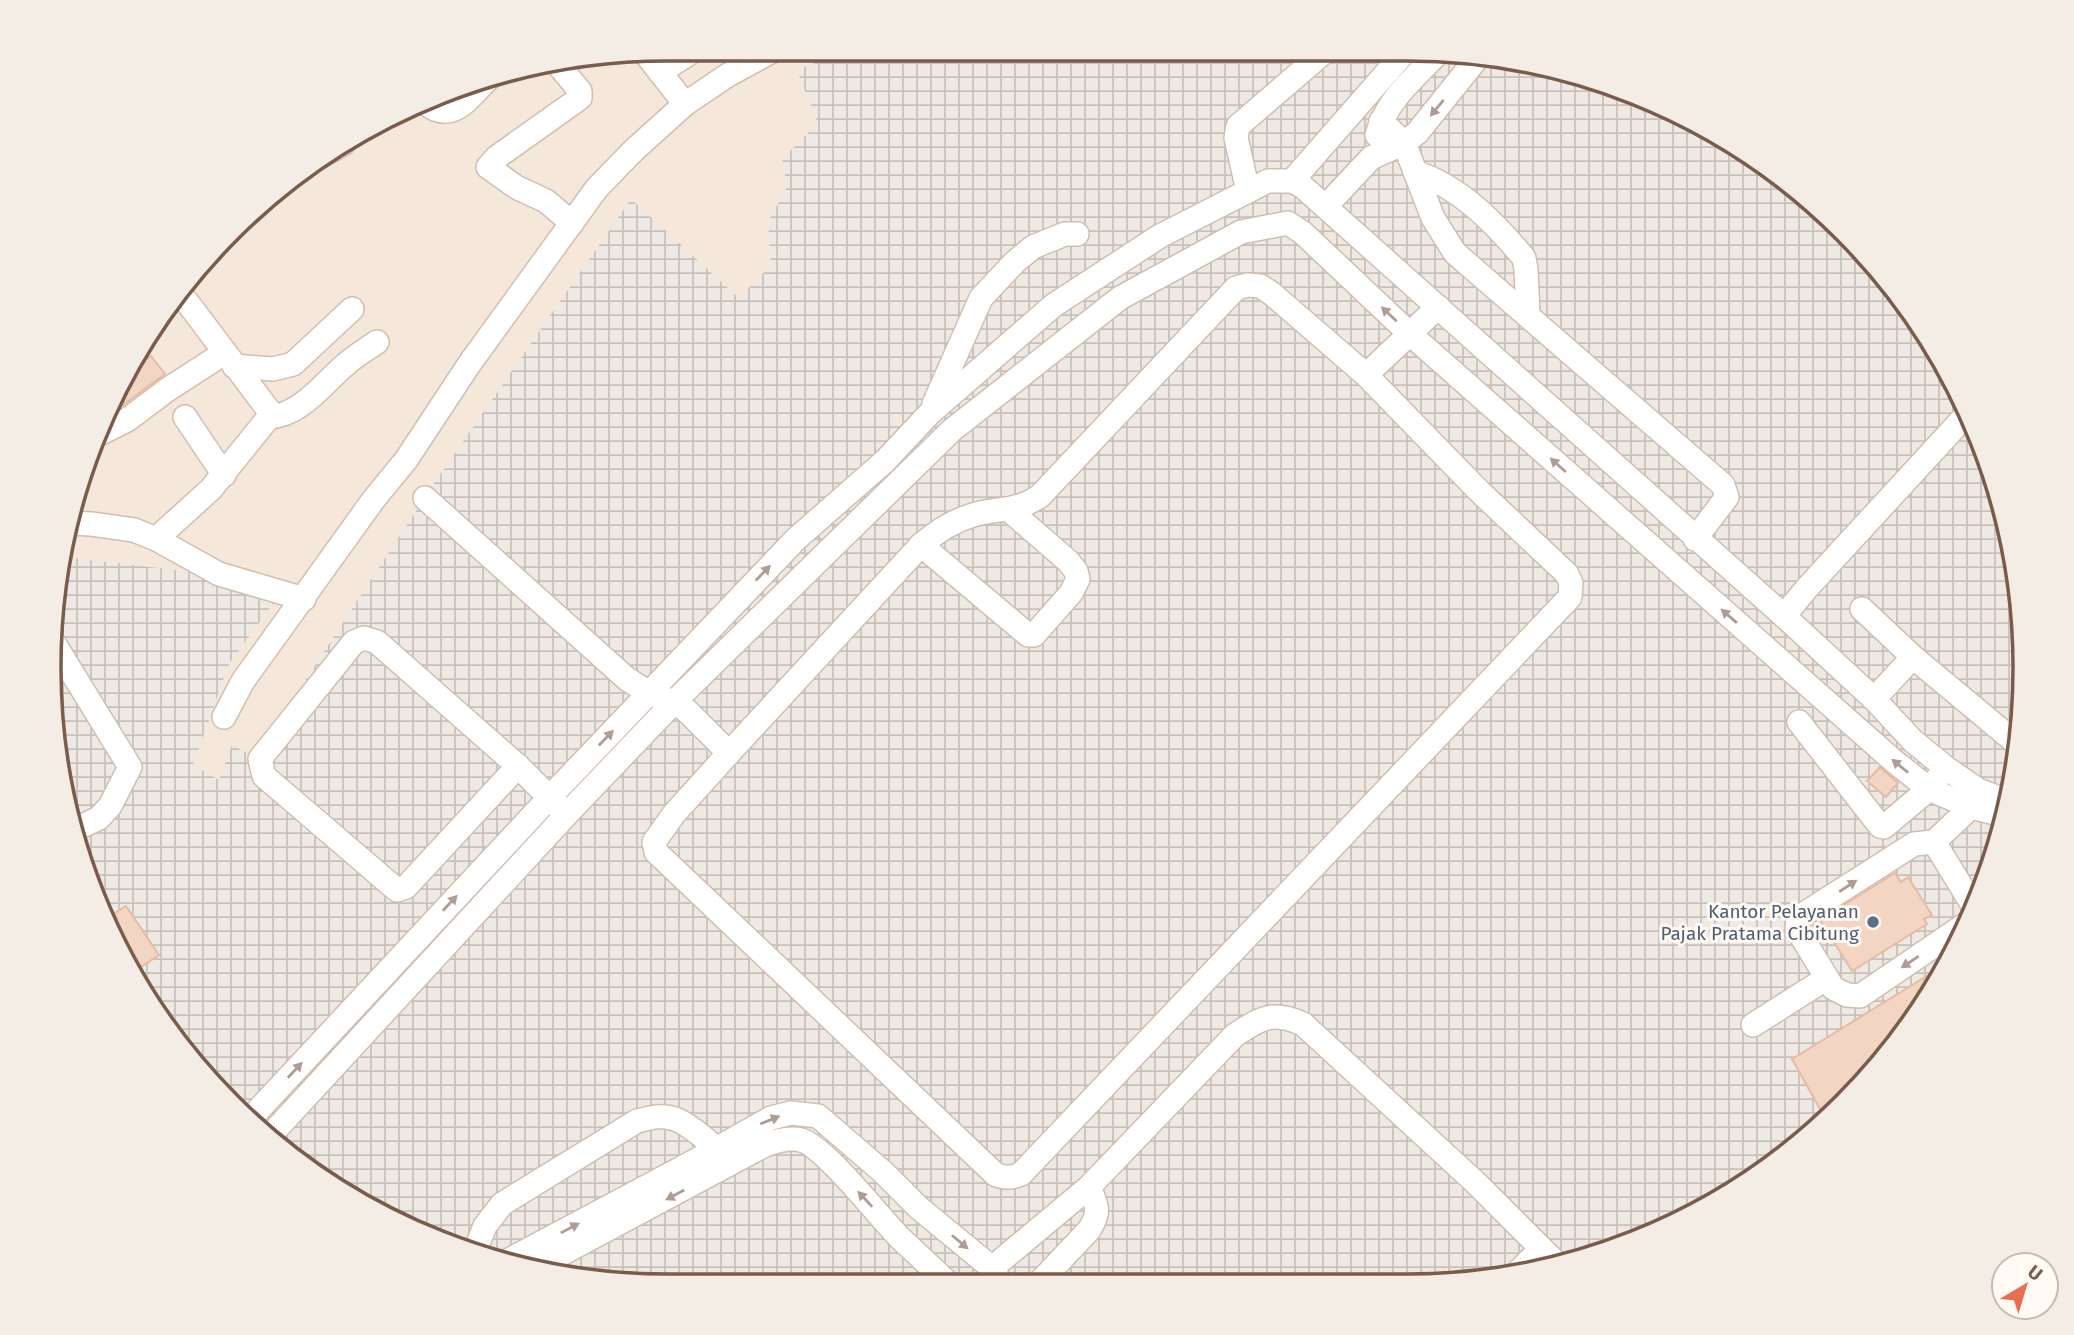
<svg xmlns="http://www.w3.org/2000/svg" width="2074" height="1335" font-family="'Fira Sans',sans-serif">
	<defs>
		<pattern id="industrial-grid" width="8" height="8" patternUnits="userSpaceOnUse" patternTransform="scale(1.75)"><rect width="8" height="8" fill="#efe9e4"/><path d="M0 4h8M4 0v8" fill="none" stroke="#c7c0bb"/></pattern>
	</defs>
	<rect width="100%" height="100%" fill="#fdf6ec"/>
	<!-- residential -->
	<path fill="#f5e8da" d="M668 49 841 50 797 71 818 123 782 159 787 187 768 222 771 265 739 298 631 200 255 757 219 781 192 766 229 664 280 594 236 577 64 558 82 468 177 291 324 153 469 82Z"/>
	<!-- industrial -->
	<path fill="url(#industrial-grid)" d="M841 50 1488 54 1680 113 1814 202 1897 291 1961 394 2004 507 2024 627 2020 748 1992 866 1942 976 1872 1075 1783 1158 1680 1222 1566 1265 1447 1285 587 1281 430 1239 260 1133 153 1011 70 827 50 627 64 557 236 577 281 593 229 664 193 765 219 780 232 745 255 757 435 482 631 199 739 298 771 265 768 222 787 187 782 159 818 123 797 71Z"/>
	<!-- building -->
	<g fill="#f3d5c3" stroke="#e6bba3" stroke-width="2">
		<path d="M151 356 165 374 123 405 119 399 137 365Z"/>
		<path d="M1880 767 1898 783 1886 797 1867 781Z"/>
		<path d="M1895 873 1901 882 1908 877 1932 915 1924 919 1927 924 1852 971 1820 920Z"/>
		<path d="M126 906 159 955 135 971 110 916Z"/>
		<path d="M1948 963 1942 976 1872 1075 1825 1118 1792 1059Z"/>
	</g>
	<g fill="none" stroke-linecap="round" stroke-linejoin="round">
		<!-- minor casing -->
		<g stroke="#d1beb0" stroke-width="26">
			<g id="minor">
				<path d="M645 53 685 104"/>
				<path d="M560 67 580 91V98L497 157 488 167 516 187 546 201 572 223"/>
				<path d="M660 72 696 49"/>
				<path d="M425 103C453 125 468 98 489 78"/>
				<path d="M1381 121 1404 143 1433 218 1455 253 1723 485 1727 497 1695 539"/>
				<path d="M1377 135C1386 101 1413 79 1437 54"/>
				<path d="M321 156 343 144"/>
				<path d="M1415 172C1460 187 1494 222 1524 258L1526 269 1528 315"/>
				<path d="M1292 181 1403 54"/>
				<path d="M1248 191 1236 138 1238 126 1323 53"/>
				<path d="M1326 206 1371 158 1404 143 1417 133 1478 57V54"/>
				<path d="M1248 285 1260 286 1271 293 1366 375 1479 491 1567 574 1571 583 1570 597 1021 1174C1012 1178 1006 1178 996 1175L656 852 654 842 674 814 729 753 921 545C936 532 953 521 973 515 999 507 1015 513 1040 496L1236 288Z"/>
				<path d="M234 366 273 369 293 364 352 309"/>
				<path d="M1366 375 1438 307"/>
				<path d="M934 404 981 298 1015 262 1033 247 1065 234H1077"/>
				<path d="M185 417 224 475"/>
				<path d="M269 417C300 416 324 383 345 365 355 356 367 349 377 342"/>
				<path d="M101 433 127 420 167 390 224 353"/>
				<path d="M425 498 627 679 649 693 674 702 687 711 729 753"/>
				<path d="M71 523 91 524 134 530 156 539 219 574 304 599"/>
				<path d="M156 539 211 489 269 417 270 412 178 290"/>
				<path d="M921 545 1028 635H1034L1071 593 1078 579 1076 571 1068 561 1008 509"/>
				<path d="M1862 609 1913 657"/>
				<path d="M1784 616 1807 588 1968 413"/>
				<path d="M52 640 130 767 110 806 99 818 72 831"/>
				<path d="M1874 699 1913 657 2020 746"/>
				<path d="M224 717 243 681 374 499 406 460 470 363 597 188 634 150 685 104 728 75 774 50"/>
				<path d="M1799 722 1880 826 1884 827 1929 789 1937 779"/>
				<path d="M518 766 406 887 397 890 264 776 260 759 354 642 364 638 377 642 518 766 559 807"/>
				<path d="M1934 842 1974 907"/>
				<path d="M1966 924 1860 996 1847 995 1833 988 1797 929 1798 921 1804 914 1914 844 1934 842 1971 807 1975 796"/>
				<path d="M1753 1025 1827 978"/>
				<path d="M249 1120 549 798 796 539 885 461 930 413 1054 305 1160 236 1268 181H1292L1302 186 1784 616 1874 699 1913 741 1946 768 1978 790 2007 801"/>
				<path d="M268 1138 567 814 674 702 952 430 1120 298 1241 232 1288 223 1303 233 1410 334 1895 762 1929 789 1971 807 2004 815"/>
				<path d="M475 1251 485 1226 502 1204 637 1121C649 1118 662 1114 675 1119 689 1124 718 1148 726 1160"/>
				<path d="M509 1260 693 1162 771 1118 791 1113 818 1116 883 1172 919 1208 992 1268 1001 1283"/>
				<path d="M537 1267 765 1145C776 1141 789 1137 801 1140 824 1146 881 1219 900 1238 916 1253 932 1268 947 1282"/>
				<path d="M992 1268 1089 1187 1235 1035C1261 1018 1273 1010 1303 1024L1476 1183 1559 1266"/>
				<path d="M1517 1273 1541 1249"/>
				<path d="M1039 1283 1089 1230C1101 1211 1097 1206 1089 1187"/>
			</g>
		</g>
		<!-- minor -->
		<use href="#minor" stroke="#fff" stroke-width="23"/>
	</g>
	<!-- one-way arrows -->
	<defs><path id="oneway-solid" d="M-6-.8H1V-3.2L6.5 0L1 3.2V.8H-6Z" transform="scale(1.75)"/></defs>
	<g fill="#af9d94">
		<use href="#oneway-solid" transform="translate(1437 108) rotate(129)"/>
		<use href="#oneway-solid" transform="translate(1389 314) rotate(-137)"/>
		<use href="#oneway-solid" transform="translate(1558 465) rotate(-138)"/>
		<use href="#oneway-solid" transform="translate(763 573) rotate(-46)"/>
		<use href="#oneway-solid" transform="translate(1729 616) rotate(-139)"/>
		<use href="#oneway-solid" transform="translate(606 738) rotate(-46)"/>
		<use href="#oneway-solid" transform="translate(1900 766) rotate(-141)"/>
		<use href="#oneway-solid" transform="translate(1848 886) rotate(-33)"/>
		<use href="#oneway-solid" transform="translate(450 903) rotate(-47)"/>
		<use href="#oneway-solid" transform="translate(1910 962) rotate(146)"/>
		<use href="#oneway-solid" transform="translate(295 1070) rotate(-47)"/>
		<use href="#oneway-solid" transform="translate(770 1120) rotate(-22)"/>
		<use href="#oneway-solid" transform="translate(675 1195) rotate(152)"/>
		<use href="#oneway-solid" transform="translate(865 1199) rotate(-133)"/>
		<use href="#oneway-solid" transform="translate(570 1228) rotate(-28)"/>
		<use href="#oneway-solid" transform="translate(960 1242) rotate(40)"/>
	</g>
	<!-- markers -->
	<circle fill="#5c6f8a" stroke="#fffaf3" stroke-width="2.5" cx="1873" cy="922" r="7"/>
	<g text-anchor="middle" stroke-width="6" stroke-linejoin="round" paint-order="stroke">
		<!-- service labels -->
		<g font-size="19" fill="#4e5e75" stroke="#fffaf3" text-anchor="end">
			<text x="1859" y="918">Kantor Pelayanan<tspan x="1859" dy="22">Pajak Pratama Cibitung</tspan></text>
		</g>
	</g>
	<!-- crop -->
	<path d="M0 0H2074V1335H0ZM667 61H1407A606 606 0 0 1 2013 667V668A606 606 0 0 1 1407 1274H667A606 606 0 0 1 61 668V667A606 606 0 0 1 667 61Z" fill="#f4ede6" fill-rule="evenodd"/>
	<path fill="none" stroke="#7a5c4d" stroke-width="3.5" d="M667 61H1407A606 606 0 0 1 2013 667V668A606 606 0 0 1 1407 1274H667A606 606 0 0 1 61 668V667A606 606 0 0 1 667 61Z"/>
	<!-- north arrow -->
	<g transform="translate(2025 1286) rotate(38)"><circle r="33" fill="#fffaf3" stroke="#cabbb1" stroke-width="2"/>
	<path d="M0-5L12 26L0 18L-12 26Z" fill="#e76f51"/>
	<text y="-10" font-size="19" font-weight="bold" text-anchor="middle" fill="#7a5c4d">U</text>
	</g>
</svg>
